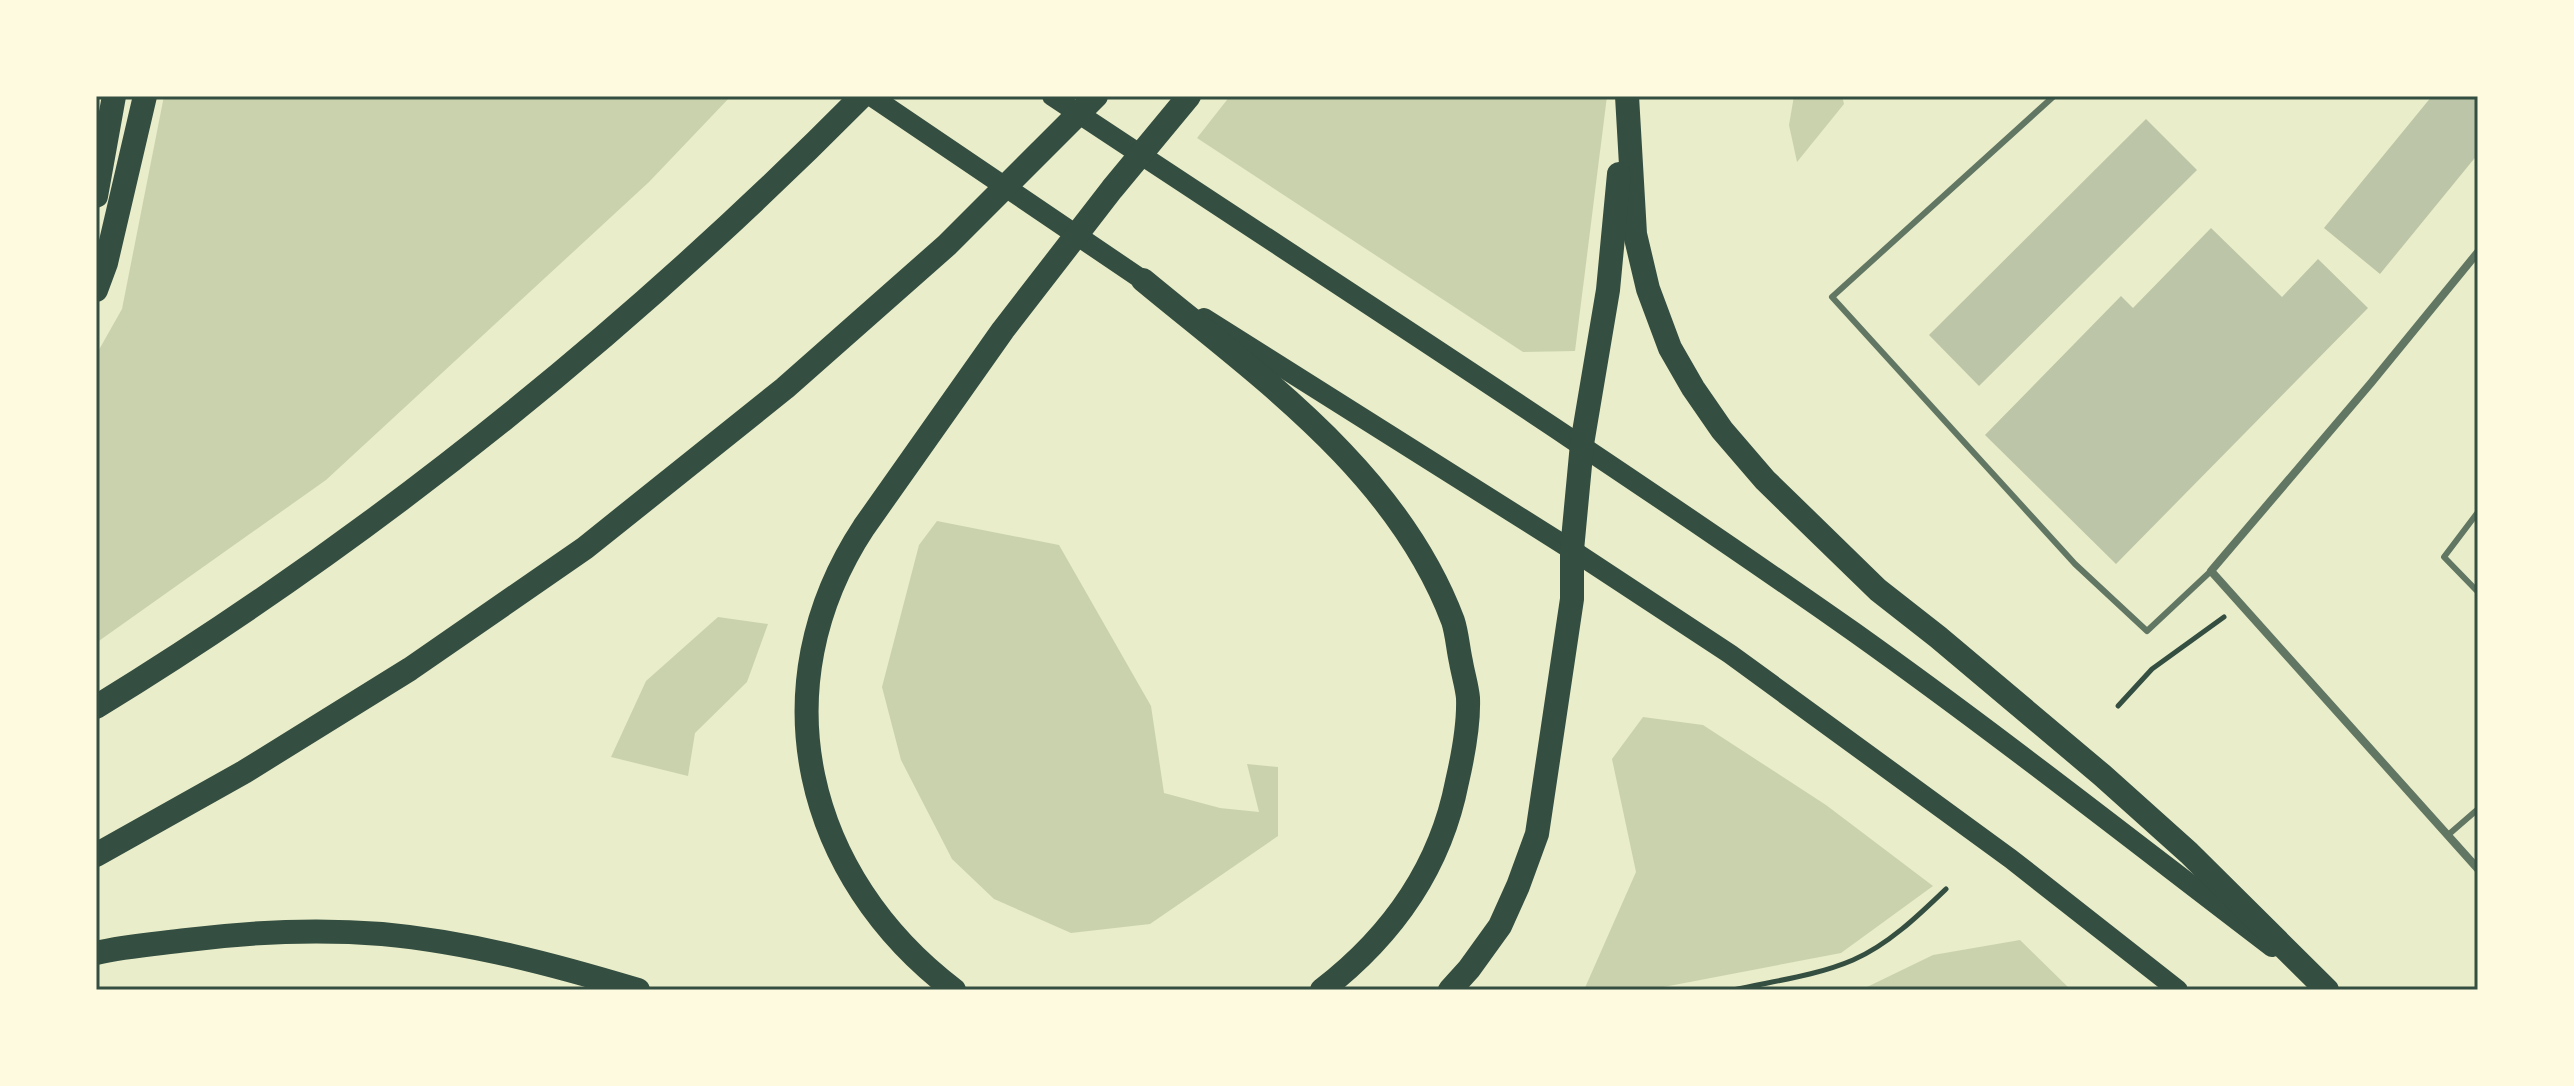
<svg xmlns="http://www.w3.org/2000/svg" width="2574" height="1086" font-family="'DejaVu Sans',sans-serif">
	<rect width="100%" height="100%" fill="#e9edc9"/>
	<!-- green -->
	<g fill="#cad2ad">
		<path d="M164 96H731L649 182 326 480 96 643V355L122 309Z"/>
		<path d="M1230 96H1607L1575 351 1523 352 1197 138Z"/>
		<path d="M1794 96H1842L1844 104 1797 162 1789 125Z"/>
		<path d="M937 521 1059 545 1151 706 1164 793 1220 808 1259 812 1247 764 1278 767V836L1150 924 1071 933 994 899 952 859 901 760 882 687 919 545Z"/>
		<path d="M718 617 768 624 747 682 695 733 688 776 611 757 646 681Z"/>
		<path d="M1643 717 1703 725 1826 805 1933 886 1841 953 1648 990H1584L1636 872 1612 759Z"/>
		<path d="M2020 940 2071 990H1852L1867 987 1933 955Z"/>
	</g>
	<!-- building -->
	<g fill="#bcc5a7">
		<path d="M2432 96H2478V154L2380 274 2324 228Z"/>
		<path d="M2146 119 2197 170 1979 386 1929 335Z"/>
		<path d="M2211 228 2282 297 2318 259 2368 308 2116 564 1985 435 2121 296 2133 308Z"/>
	</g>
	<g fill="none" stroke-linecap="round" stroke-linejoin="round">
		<!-- path -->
		<g stroke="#344e41" stroke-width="5">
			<path d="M2118 706 2152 669 2224 617"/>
			<path d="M1733 990C1773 981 1816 976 1853 960 1888 945 1919 915 1946 889"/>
		</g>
		<!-- service -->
		<g stroke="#617663" stroke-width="6">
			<path d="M2054 96 1832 297 2075 564 2147 631 2211 571"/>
			<path d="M2478 512 2444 557 2478 592"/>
			<path d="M2448 835 2478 809"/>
		</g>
		<!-- minor -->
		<path stroke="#617663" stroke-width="8" d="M2478 252 2371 383 2211 571 2478 869"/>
		<!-- primary -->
		<g stroke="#344e41" stroke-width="20">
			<path d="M871 96 1156 289"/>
			<path d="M1052 96C1320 274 1590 447 1854 632 1996 733 2133 841 2272 947"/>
			<path d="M1204 318 1572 550 1730 654 2011 859 2178 990"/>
		</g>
		<!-- motorway -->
		<g stroke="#344e41" stroke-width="24">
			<path d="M1627 96 1635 234 1648 289 1670 348 1693 388 1722 430 1765 480 1878 590 1938 637 2102 775 2189 853 2327 990"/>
			<path d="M96 196 114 96"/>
			<path d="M1143 280C1260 377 1397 472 1453 621 1457 633 1458 649 1461 662 1463 674 1467 686 1468 698 1469 725 1463 756 1457 782 1440 869 1392 936 1322 990"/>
			<path d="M96 290 106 263 145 96"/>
			<path d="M96 707C375 536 632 328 862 96"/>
			<path d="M96 855 244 772 410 669 585 548 785 388 947 245 1096 96"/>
			<path d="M96 953C126 946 156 944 187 940 250 932 318 929 382 934 469 942 555 965 638 990"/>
			<path d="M954 990C805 877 758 688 864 527L1003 330 1112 189 1189 96"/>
			<path d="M1450 990 1469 969 1500 926 1518 886 1537 834 1572 599V550L1582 444 1608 290 1619 174"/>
		</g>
	</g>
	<!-- border -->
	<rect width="2574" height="1086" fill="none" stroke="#fefae0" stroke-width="196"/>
	<rect x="98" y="98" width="2378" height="890" fill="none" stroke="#344e41" stroke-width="3"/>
</svg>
